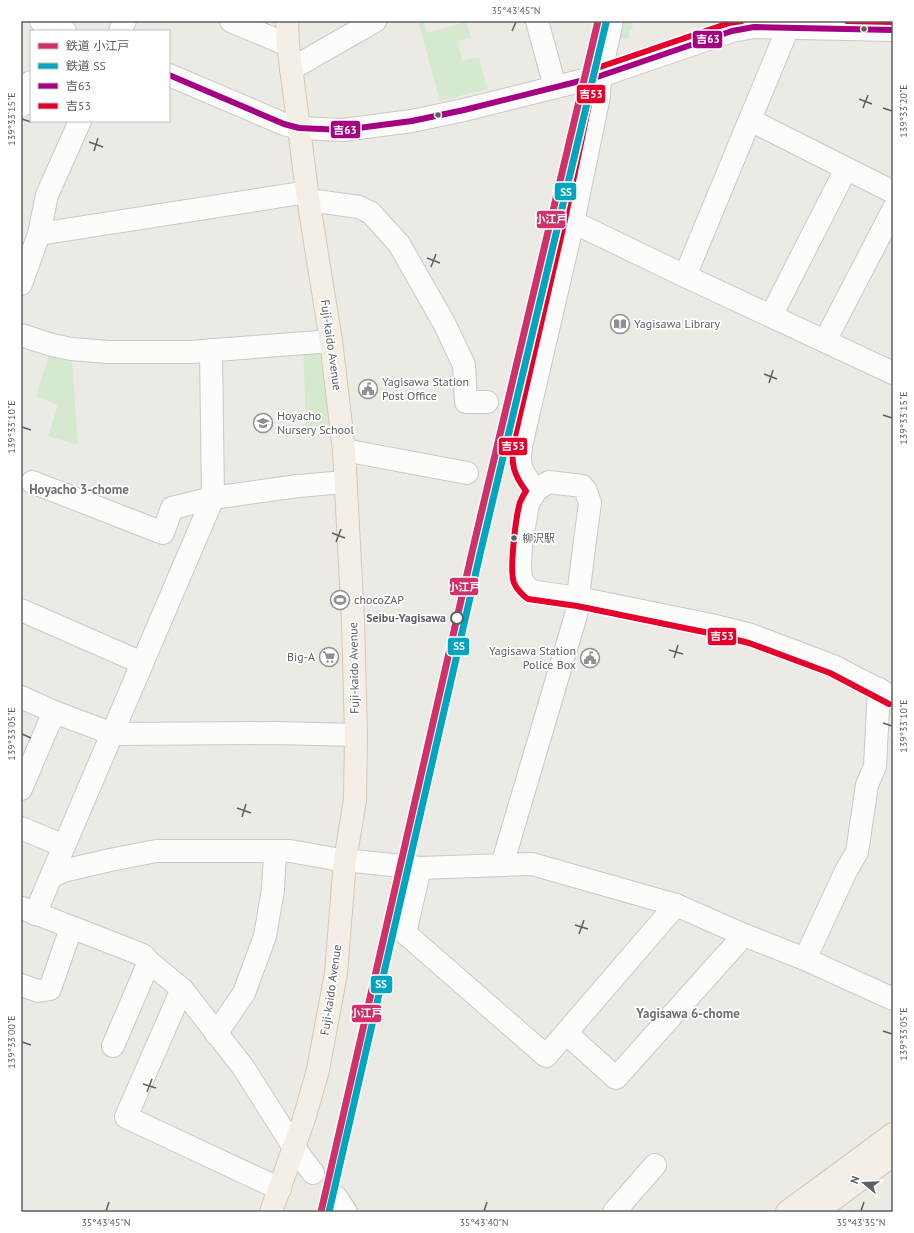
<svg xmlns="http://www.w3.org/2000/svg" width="914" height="1233" font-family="'PT Sans','Noto Sans JP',sans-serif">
	<rect width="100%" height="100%" fill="#eceae5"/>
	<!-- green -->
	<g fill="#d4e9cf">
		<path d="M418 21H424L427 33 466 22 471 37 458 41 462 61 479 57 487 89 440 101Z"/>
		<path d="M616 21H632L633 29H629V38L612 40Z"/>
		<path d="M328 341 338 427 306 428 303 343Z"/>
		<path d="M52 345 71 349 78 445 48 436 58 405 36 396Z"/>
	</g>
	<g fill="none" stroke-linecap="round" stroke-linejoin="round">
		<!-- minor casing -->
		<g stroke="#c8c9c8" stroke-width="24">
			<g id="minor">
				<path d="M41 21 65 31"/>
				<path d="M231 21 288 45"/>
				<path d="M537 21 555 87"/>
				<path d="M120 31 125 21"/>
				<path d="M291 69 375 21"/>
				<path d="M169 75 284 124 299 128 343 130 412 121 464 110 600 76 732 31 754 27 893 30"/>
				<path d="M21 106 31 82"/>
				<path d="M750 120 893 192"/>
				<path d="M309 200 359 207 371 213 399 244 444 323 464 365 466 402H487"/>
				<path d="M573 222 685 276 893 373"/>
				<path d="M39 234 301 193"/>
				<path d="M685 276 788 28"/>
				<path d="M21 284 39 234 47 195 80 121"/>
				<path d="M771 316 846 169"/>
				<path d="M21 335 52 345 71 349 108 352H191L331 341"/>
				<path d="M825 341 893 210"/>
				<path d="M344 450 467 473"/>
				<path d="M32 482 163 533 172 508 213 498 211 350"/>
				<path d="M536 490C522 472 518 469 521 446L573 222 599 96 600 76 612 21"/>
				<path d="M21 610 142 663"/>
				<path d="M21 697 54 712 113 734 275 733 356 735"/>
				<path d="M21 789 54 712"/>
				<path d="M21 828 64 846"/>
				<path d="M502 865 576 615C580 578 585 540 590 503L586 491 582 486 549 482 536 490 528 504 521 545 520 565 521 580 530 591 578 598 711 625 751 635 833 666 893 697"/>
				<path d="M420 868 405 933 546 1056 676 905"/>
				<path d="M51 877 63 871 110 860 156 851H290L335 859 420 868 532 864 676 905 744 935 805 959 893 999"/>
				<path d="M22 908 143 955 149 962 182 989 243 1067 295 1149 313 1173"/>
				<path d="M35 914 213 498 298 486 345 482"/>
				<path d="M805 959 846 871 857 852 867 785 875 766 879 689"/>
				<path d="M21 985 38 991 50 989 71 928"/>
				<path d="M182 989 126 1117 280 1189"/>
				<path d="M566 1033 616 1078 744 935"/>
				<path d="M216 1034 244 993 265 936 273 890 275 852"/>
				<path d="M113 1046 149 962"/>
				<path d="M336 1197 346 1212"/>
				<path d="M614 1212 655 1165"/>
			</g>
		</g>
		<!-- major casing -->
		<g stroke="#d5c8b1" stroke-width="24">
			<g id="major">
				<path d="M271 1212 304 1119 318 1070 336 973 345 860 355 800 356 735 353 621 344 450 331 341 307 192 299 128 288 45 287 21"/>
				<path d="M787 1212 893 1134"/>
				<path d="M816 1212 893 1155"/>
			</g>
		</g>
		<!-- minor -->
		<use href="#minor" stroke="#fcfcfb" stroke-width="22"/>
		<!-- major -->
		<use href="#major" stroke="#f3efe7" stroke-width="22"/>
		<!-- bus-1 casing -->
		<g stroke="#fff" stroke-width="9">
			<path id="bus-1" d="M169 75 284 124 299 128 343 130 412 121 464 110 600 76 732 31 754 27 893 30"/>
		</g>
		<!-- bus-2 casing -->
		<g stroke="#fff" stroke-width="9">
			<g id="bus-2">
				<path d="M742 21 729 23 597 68 592 73 591 95 565 220 513 445C511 465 514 475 526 491 524 494 522 498 520 502 516 516 509 570 514 583 516 588 523 596 528 599L577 606 709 633 749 643 830 673 889 704"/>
				<path d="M847 21 893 22"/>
			</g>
		</g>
		<!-- bus-1 -->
		<use href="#bus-1" stroke="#a50082" stroke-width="6"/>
		<!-- bus-2 -->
		<use href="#bus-2" stroke="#e4002b" stroke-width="6"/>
		<!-- rail-1 casing -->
		<g stroke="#fff" stroke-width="10">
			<path id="rail-1" d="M321 1212 473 548 598 21"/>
		</g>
		<!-- rail-2 casing -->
		<g stroke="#fff" stroke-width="10">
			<path id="rail-2" d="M329 1212 481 550 606 23"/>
		</g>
		<!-- rail-1 -->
		<use href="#rail-1" stroke="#d13169" stroke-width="7"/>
		<!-- rail-2 -->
		<use href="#rail-2" stroke="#00a6bf" stroke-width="7"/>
	</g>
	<!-- ticks -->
	<path fill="none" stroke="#5b6064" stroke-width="1.5" d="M512 31 516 22M859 99 872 104M863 108 868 95M883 108 892 111M22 119 31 122M89 142 103 147M94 151 98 138M427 258 440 263M431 267 436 254M764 374 777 379M769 383 773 370M883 415 892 418M22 427 31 430M332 533 345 538M336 542 341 529M669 650 683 654M674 658 678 645M883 723 892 726M22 734 31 738M237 808 251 813M242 817 246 804M575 925 588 929M579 934 584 920M883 1031 892 1034M22 1042 31 1045M143 1084 156 1088M147 1092 152 1079M106 1211 109 1202M484 1211 487 1202M861 1211 864 1202"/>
	<!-- icons -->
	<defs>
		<g id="library-ring" transform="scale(1)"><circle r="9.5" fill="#fff" stroke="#8e9091" stroke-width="1.5"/><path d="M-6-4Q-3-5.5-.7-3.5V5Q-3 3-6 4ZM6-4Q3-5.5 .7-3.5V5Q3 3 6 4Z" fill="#8e9091"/></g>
		<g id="civic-ring" transform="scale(1)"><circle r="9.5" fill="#fff" stroke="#8e9091" stroke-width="1.5"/><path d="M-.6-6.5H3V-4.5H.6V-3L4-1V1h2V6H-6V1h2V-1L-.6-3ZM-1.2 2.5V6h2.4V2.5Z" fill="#8e9091"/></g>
		<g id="school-ring" transform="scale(1)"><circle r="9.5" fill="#fff" stroke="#8e9091" stroke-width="1.5"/><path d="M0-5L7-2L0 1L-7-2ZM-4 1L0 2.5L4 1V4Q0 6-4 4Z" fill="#8e9091"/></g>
		<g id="stadium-ring" transform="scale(1)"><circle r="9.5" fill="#fff" stroke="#8e9091" stroke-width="1.5"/><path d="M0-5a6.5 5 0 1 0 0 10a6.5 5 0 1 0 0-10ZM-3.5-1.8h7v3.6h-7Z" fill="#8e9091"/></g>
		<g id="supermarket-ring" transform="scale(1)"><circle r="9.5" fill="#fff" stroke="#8e9091" stroke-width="1.5"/><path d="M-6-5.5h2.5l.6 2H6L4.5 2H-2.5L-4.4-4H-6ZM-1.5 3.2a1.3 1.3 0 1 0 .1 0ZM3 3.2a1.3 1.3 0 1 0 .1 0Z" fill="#8e9091"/></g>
	</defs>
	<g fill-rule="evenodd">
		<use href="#library-ring" x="620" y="324"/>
		<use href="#civic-ring" x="368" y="389"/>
		<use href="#school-ring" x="263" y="423"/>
		<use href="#stadium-ring" x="340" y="600"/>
		<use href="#supermarket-ring" x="329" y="657"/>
		<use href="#civic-ring" x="590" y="658"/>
	</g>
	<!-- markers -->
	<g fill="#5b6064" stroke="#fff" stroke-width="1.5">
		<circle cx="864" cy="29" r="3.5"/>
		<circle cx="438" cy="115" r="3.5"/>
		<circle cx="514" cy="538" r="3.5"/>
	</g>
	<circle fill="#fff" stroke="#5b6064" stroke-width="2" cx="457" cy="618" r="6"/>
	<g text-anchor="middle" stroke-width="3.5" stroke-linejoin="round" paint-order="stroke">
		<!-- bus labels -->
		<g font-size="11" fill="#5b6064" stroke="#fff" text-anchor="start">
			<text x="522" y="542">柳沢駅</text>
		</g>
		<!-- poi labels -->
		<g font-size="12" fill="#5b6064" stroke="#fff" text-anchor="start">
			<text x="634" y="328">Yagisawa Library</text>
			<text x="382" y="386">Yagisawa Station<tspan x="382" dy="14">Post Office</tspan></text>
			<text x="277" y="420">Hoyacho<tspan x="277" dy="14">Nursery School</tspan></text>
			<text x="354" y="604">chocoZAP</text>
			<text x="576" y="655" text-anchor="end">Yagisawa Station<tspan x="576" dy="14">Police Box</tspan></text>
			<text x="315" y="661" text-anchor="end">Big-A</text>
		</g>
		<!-- street labels -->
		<g font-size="12" fill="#5b6064" stroke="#fff">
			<text transform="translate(331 345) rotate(82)" y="4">Fuji-kaido Avenue</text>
			<text transform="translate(354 668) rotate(-91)" y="4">Fuji-kaido Avenue</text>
			<text transform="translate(331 990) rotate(-82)" y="4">Fuji-kaido Avenue</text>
		</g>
		<!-- stop labels -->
		<g font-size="12" font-weight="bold" fill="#5b6064" stroke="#fff" text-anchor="end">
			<text x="446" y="622">Seibu-Yagisawa</text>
		</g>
		<!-- neighbourhood labels -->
		<g font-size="13" font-weight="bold" fill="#6c7276" stroke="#fff">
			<text x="79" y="494">Hoyacho 3-chome</text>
			<text x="688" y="1018">Yagisawa 6-chome</text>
		</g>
	</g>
	<g stroke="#fff" stroke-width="1.5">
		<rect x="692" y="30" width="31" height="19" rx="4" fill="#a50082"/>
		<rect x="576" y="84" width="30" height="20" rx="4" fill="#e4002b"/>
		<rect x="330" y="120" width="31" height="19" rx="4" fill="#a50082"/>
		<rect x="554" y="182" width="23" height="19" rx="4" fill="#00a6bf"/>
		<rect x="536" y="210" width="30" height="19" rx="4" fill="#d13169"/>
		<rect x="498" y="437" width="30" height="19" rx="4" fill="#e4002b"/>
		<rect x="449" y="577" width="30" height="19" rx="4" fill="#d13169"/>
		<rect x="707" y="627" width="30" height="19" rx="4" fill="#e4002b"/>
		<rect x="447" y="637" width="23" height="19" rx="4" fill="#00a6bf"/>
		<rect x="370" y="975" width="23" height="19" rx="4" fill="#00a6bf"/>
		<rect x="351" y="1004" width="31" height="19" rx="4" fill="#d13169"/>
	</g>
	<g font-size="11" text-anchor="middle" font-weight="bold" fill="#fff">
		<text x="708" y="43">吉63</text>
		<text x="591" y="98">吉53</text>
		<text x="345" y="134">吉63</text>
		<text x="566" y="196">SS</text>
		<text x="551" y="223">小江戸</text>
		<text x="513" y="450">吉53</text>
		<text x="464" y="591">小江戸</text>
		<text x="722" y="640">吉53</text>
		<text x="459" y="650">SS</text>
		<text x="381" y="988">SS</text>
		<text x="366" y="1017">小江戸</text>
	</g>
	<!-- border -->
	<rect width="914" height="1233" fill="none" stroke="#ffffff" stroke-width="44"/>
	<!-- legend -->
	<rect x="30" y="30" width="140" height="92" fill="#ffffff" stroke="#bdbfc1"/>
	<rect x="38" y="43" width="20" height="6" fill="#d13169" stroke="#bdbfc1"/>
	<text x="66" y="50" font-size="12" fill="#5b6064">鉄道 小江戸</text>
	<rect x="38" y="63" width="20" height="6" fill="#00a6bf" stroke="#bdbfc1"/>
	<text x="66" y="70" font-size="12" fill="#5b6064">鉄道 SS</text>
	<rect x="38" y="83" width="20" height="6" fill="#a50082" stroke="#bdbfc1"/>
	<text x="66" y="90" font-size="12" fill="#5b6064">吉63</text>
	<rect x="38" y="103" width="20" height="6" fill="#e4002b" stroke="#bdbfc1"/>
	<text x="66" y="110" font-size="12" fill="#5b6064">吉53</text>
	<!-- north arrow -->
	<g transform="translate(864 1183) rotate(289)" stroke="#ffffff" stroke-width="3" paint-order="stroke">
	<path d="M0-3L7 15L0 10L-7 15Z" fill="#5b6064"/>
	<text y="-6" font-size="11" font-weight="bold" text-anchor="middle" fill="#5b6064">N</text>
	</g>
	<rect x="22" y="22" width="870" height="1189" fill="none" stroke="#5b6064" stroke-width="1.5"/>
	<g font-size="10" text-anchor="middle" fill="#5b6064">
		<text x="516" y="14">35°43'45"N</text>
		<text transform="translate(903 111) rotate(-90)" y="4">139°33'20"E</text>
		<text transform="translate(11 119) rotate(-90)" y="4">139°33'15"E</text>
		<text transform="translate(903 418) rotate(-90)" y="4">139°33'15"E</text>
		<text transform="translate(11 427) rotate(-90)" y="4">139°33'10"E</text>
		<text transform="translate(903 726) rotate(-90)" y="4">139°33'10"E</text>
		<text transform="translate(11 734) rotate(-90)" y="4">139°33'05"E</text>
		<text transform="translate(903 1034) rotate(-90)" y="4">139°33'05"E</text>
		<text transform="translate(11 1042) rotate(-90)" y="4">139°33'00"E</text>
		<text x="106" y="1226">35°43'45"N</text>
		<text x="484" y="1226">35°43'40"N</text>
		<text x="861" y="1226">35°43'35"N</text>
	</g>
</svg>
